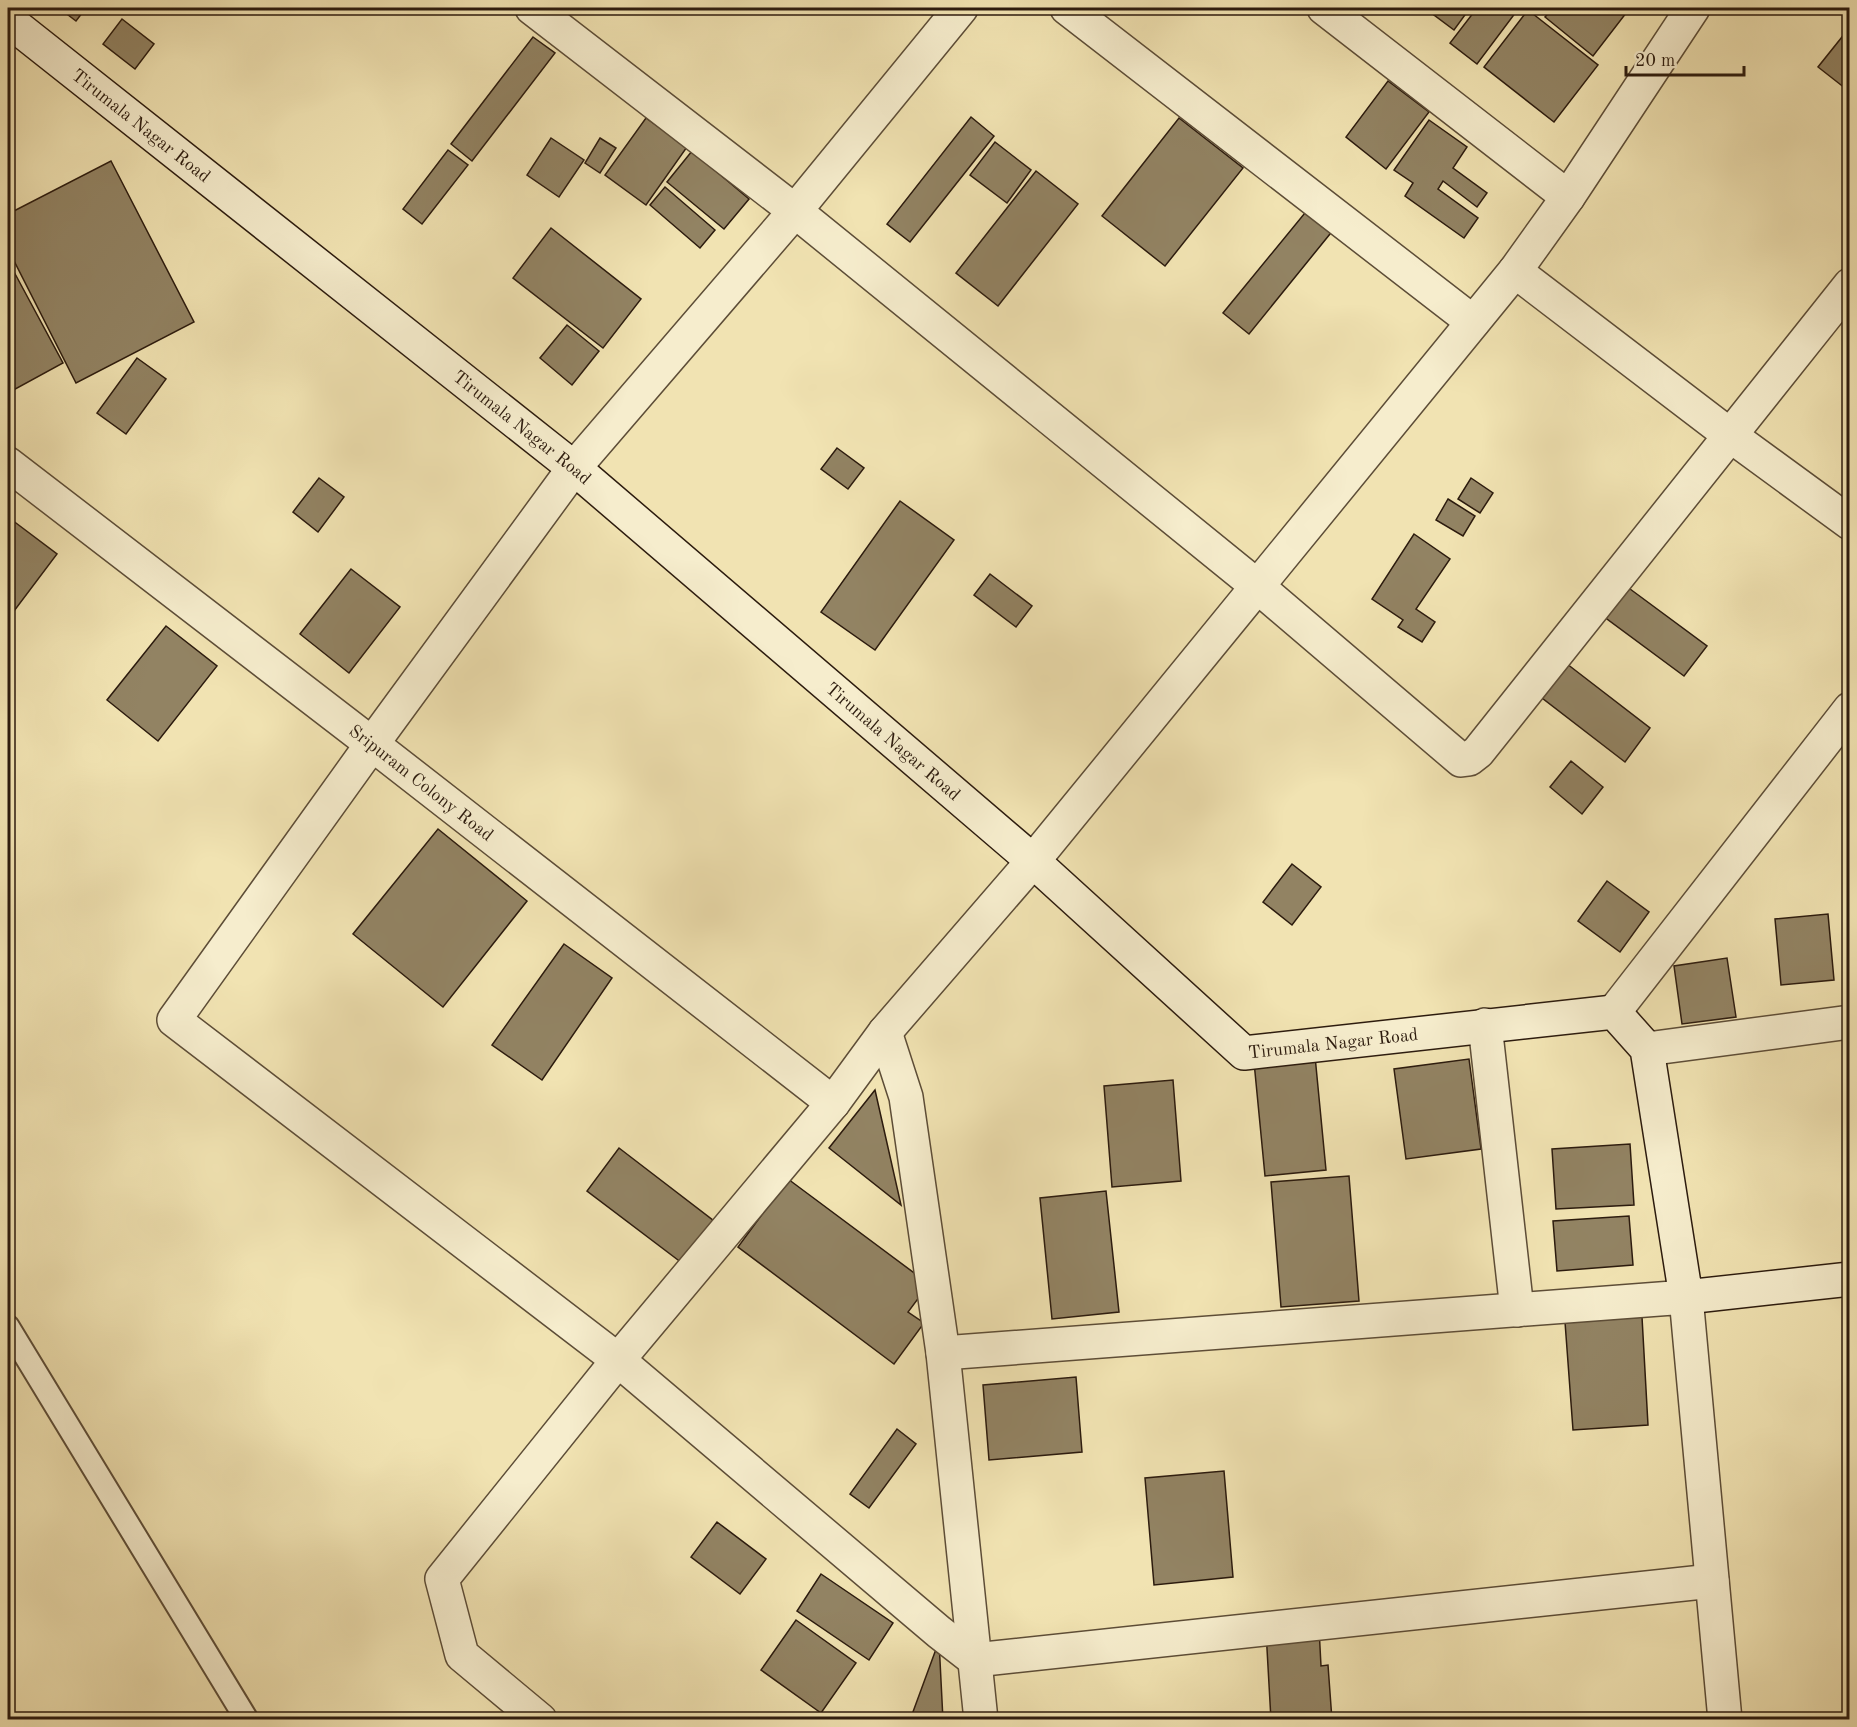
<svg xmlns="http://www.w3.org/2000/svg" width="1857" height="1727" font-family="'Old Standard TT',serif">
	<rect width="100%" height="100%" fill="#f1e3b2"/>
	<filter id="stains"><feTurbulence type="fractalNoise" baseFrequency=".00333" numOctaves="4"/><feColorMatrix values="0 0 0 0 .2 0 0 0 0 .09 0 0 0 0 .02 0 0 0 .5 -.17"/></filter>
	<radialGradient id="worn" r=".72"><stop offset=".6" stop-color="#630" stop-opacity="0"/><stop offset="1" stop-color="#630" stop-opacity=".3"/></radialGradient>
	<!-- building -->
	<g fill="#928363" stroke="#2c1b0e" stroke-width="1.5">
		<path d="M59 8H86L76 21Z"/>
		<path d="M1433 8H1470L1454 30 1430 12Z"/>
		<path d="M1477 8H1519L1477 64 1450 43Z"/>
		<path d="M1553 8H1630L1593 56 1545 17Z"/>
		<path d="M1528 10 1598 65 1554 122 1484 67Z"/>
		<path d="M122 19 154 44 135 69 103 44Z"/>
		<path d="M1850 27V92L1818 67Z"/>
		<path d="M533 37 555 53 472 161 451 144Z"/>
		<path d="M1388 81 1429 112 1386 169 1346 137Z"/>
		<path d="M971 117 994 136 910 242 887 224Z"/>
		<path d="M646 118 687 147 646 205 605 175Z"/>
		<path d="M1179 118 1243 168 1165 266 1102 216Z"/>
		<path d="M1429 120 1467 147 1453 168 1487 193 1477 207 1443 181 1438 189 1478 218 1464 238 1405 196 1413 183 1394 170Z"/>
		<path d="M551 138 584 160 559 197 527 175Z"/>
		<path d="M600 138 616 148 600 173 585 163Z"/>
		<path d="M995 142 1031 170 1007 203 970 175Z"/>
		<path d="M448 150 468 165 422 224 403 209Z"/>
		<path d="M692 151 749 199 724 229 667 182Z"/>
		<path d="M111 161 194 322 76 383 8 249V214Z"/>
		<path d="M1036 171 1078 204 998 306 956 273Z"/>
		<path d="M665 187 715 230 700 248 650 205Z"/>
		<path d="M1309 208 1334 229 1249 334 1223 313Z"/>
		<path d="M551 228 641 299 603 348 513 278Z"/>
		<path d="M13 270 63 363 8 393V273Z"/>
		<path d="M567 325 599 351 572 385 540 358Z"/>
		<path d="M137 358 166 379 126 434 97 413Z"/>
		<path d="M837 448 864 468 848 489 821 469Z"/>
		<path d="M319 478 344 497 318 532 293 512Z"/>
		<path d="M1471 478 1493 493 1480 513 1458 499Z"/>
		<path d="M1448 499 1475 516 1463 536 1436 520Z"/>
		<path d="M900 501 954 540 875 650 821 612Z"/>
		<path d="M8 517 57 554 8 619Z"/>
		<path d="M1414 534 1450 559 1416 609 1435 622 1422 642 1398 627 1403 620 1372 599Z"/>
		<path d="M351 569 400 607 349 673 300 634Z"/>
		<path d="M990 574 1032 606 1016 627 974 595Z"/>
		<path d="M1626 586 1707 646 1684 676 1603 616Z"/>
		<path d="M166 626 217 666 158 741 107 700Z"/>
		<path d="M1558 657 1650 728 1625 762 1533 691Z"/>
		<path d="M1571 761 1603 787 1582 814 1550 787Z"/>
		<path d="M438 829 527 901 443 1007 353 934Z"/>
		<path d="M1292 864 1321 887 1292 925 1263 902Z"/>
		<path d="M1607 881 1649 912 1620 952 1578 921Z"/>
		<path d="M1828 914 1834 980 1781 985 1775 919Z"/>
		<path d="M564 944 612 978 542 1080 492 1045Z"/>
		<path d="M1727 958 1736 1017 1682 1024 1674 966Z"/>
		<path d="M1315 1056 1326 1170 1265 1176 1254 1062Z"/>
		<path d="M1469 1059 1481 1149 1406 1159 1394 1069Z"/>
		<path d="M1173 1080 1181 1181 1112 1187 1104 1086Z"/>
		<path d="M875 1090 901 1205 829 1148Z"/>
		<path d="M1630 1144 1634 1205 1556 1209 1552 1149Z"/>
		<path d="M619 1148 714 1221 682 1263 587 1191Z"/>
		<path d="M1349 1176 1359 1301 1281 1307 1271 1182Z"/>
		<path d="M788 1179 929 1284 908 1312 924 1323 894 1364 738 1247Z"/>
		<path d="M1106 1191 1119 1312 1052 1319 1040 1198Z"/>
		<path d="M1629 1216 1633 1265 1557 1271 1553 1221Z"/>
		<path d="M1642 1317 1648 1425 1573 1430 1565 1322Z"/>
		<path d="M1076 1377 1082 1452 989 1460 983 1385Z"/>
		<path d="M897 1429 916 1444 869 1508 850 1494Z"/>
		<path d="M1224 1471 1233 1577 1154 1585 1145 1478Z"/>
		<path d="M717 1522 766 1559 740 1594 691 1557Z"/>
		<path d="M821 1574 893 1623 869 1660 797 1611Z"/>
		<path d="M796 1620 856 1663 821 1713 761 1670Z"/>
		<path d="M1319 1628 1321 1666 1328 1665 1332 1720H1271L1266 1631Z"/>
		<path d="M939 1641 943 1720H910Z"/>
	</g>
	<g fill="none" stroke-linecap="round" stroke-linejoin="round">
		<!-- lane casing -->
		<g stroke="#5d4d37" stroke-width="26">
			<path id="lane" d="M8 1327 247 1720"/>
		</g>
		<!-- street casing -->
		<g stroke="#5d4d37" stroke-width="36">
			<g id="street">
				<path d="M532 8 795 211 1257 586 1461 760 1469 759 1478 752 1850 285"/>
				<path d="M961 8 795 211 574 468 372 744 174 1020 618 1360 939 1632 975 1660 1712 1581"/>
				<path d="M1067 8 1473 322"/>
				<path d="M1324 8 1568 197"/>
				<path d="M1515 271 1731 436 1850 523"/>
				<path id="s1" d="M8 464 372 744 833 1103"/>
				<path d="M1614 1012 1850 709"/>
				<path d="M1485 1025 1517 1310"/>
				<path d="M885 1032 906 1097 943 1353 981 1720"/>
				<path d="M1647 1049 1850 1022"/>
				<path d="M943 1353 1686 1297 1725 1720"/>
				<path d="M540 1720 462 1655 442 1579 618 1360 833 1103 885 1032 1033 861 1515 271 1568 197 1693 8"/>
			</g>
		</g>
		<!-- secondary casing -->
		<g stroke="#2c1b0e" stroke-width="36">
			<g id="secondary">
				<path id="s2" d="M8 20 574 468 1033 861 1244 1053 1614 1012 1647 1049 1686 1297 1850 1279"/>
			</g>
		</g>
		<!-- lane -->
		<use href="#lane" stroke="#f6edcd" stroke-width="22"/>
		<!-- street -->
		<use href="#street" stroke="#f6edcd" stroke-width="33"/>
		<!-- secondary -->
		<use href="#secondary" stroke="#f6edcd" stroke-width="33"/>
	</g>
	<g text-anchor="middle" stroke-width="5" stroke-linejoin="round" paint-order="stroke">
		<!-- street labels -->
		<g font-size="18" fill="#2c1b0e" stroke="#f6edcd">
			<text dy="6" stroke="none"><textPath href="#s2" startOffset="170">Tirumala Nagar Road</textPath></text>
			<text dy="6" stroke="none"><textPath href="#s2" startOffset="656">Tirumala Nagar Road</textPath></text>
			<text dy="6" stroke="none"><textPath href="#s2" startOffset="1142">Tirumala Nagar Road</textPath></text>
			<text dy="6" stroke="none"><textPath href="#s1" startOffset="522">Sripuram Colony Road</textPath></text>
			<text dy="6" stroke="none"><textPath href="#s2" startOffset="1701">Tirumala Nagar Road</textPath></text>
		</g>
	</g>
	<!-- margin -->
	<rect width="1857" height="1727" fill="none" stroke="#f1e3b2" stroke-width="30"/>
	<rect x="9" y="9" width="1839" height="1709" fill="none" stroke="#2c1b0e" stroke-width="3"/>
	<rect x="15" y="15" width="1827" height="1697" fill="none" stroke="#2c1b0e" stroke-width="1.5"/>
	<!-- scale -->
	<path d="M1626 66v9h118v-9" fill="none" stroke="#2c1b0e" stroke-width="3"/>
	<text x="1635" y="66" font-size="18" fill="#2c1b0e" stroke="#f6edcd" stroke-width="4.5" paint-order="stroke">20 m</text>
	<rect width="100%" height="100%" filter="url(#stains)"/>
	<rect width="100%" height="100%" fill="url(#worn)"/>
</svg>
